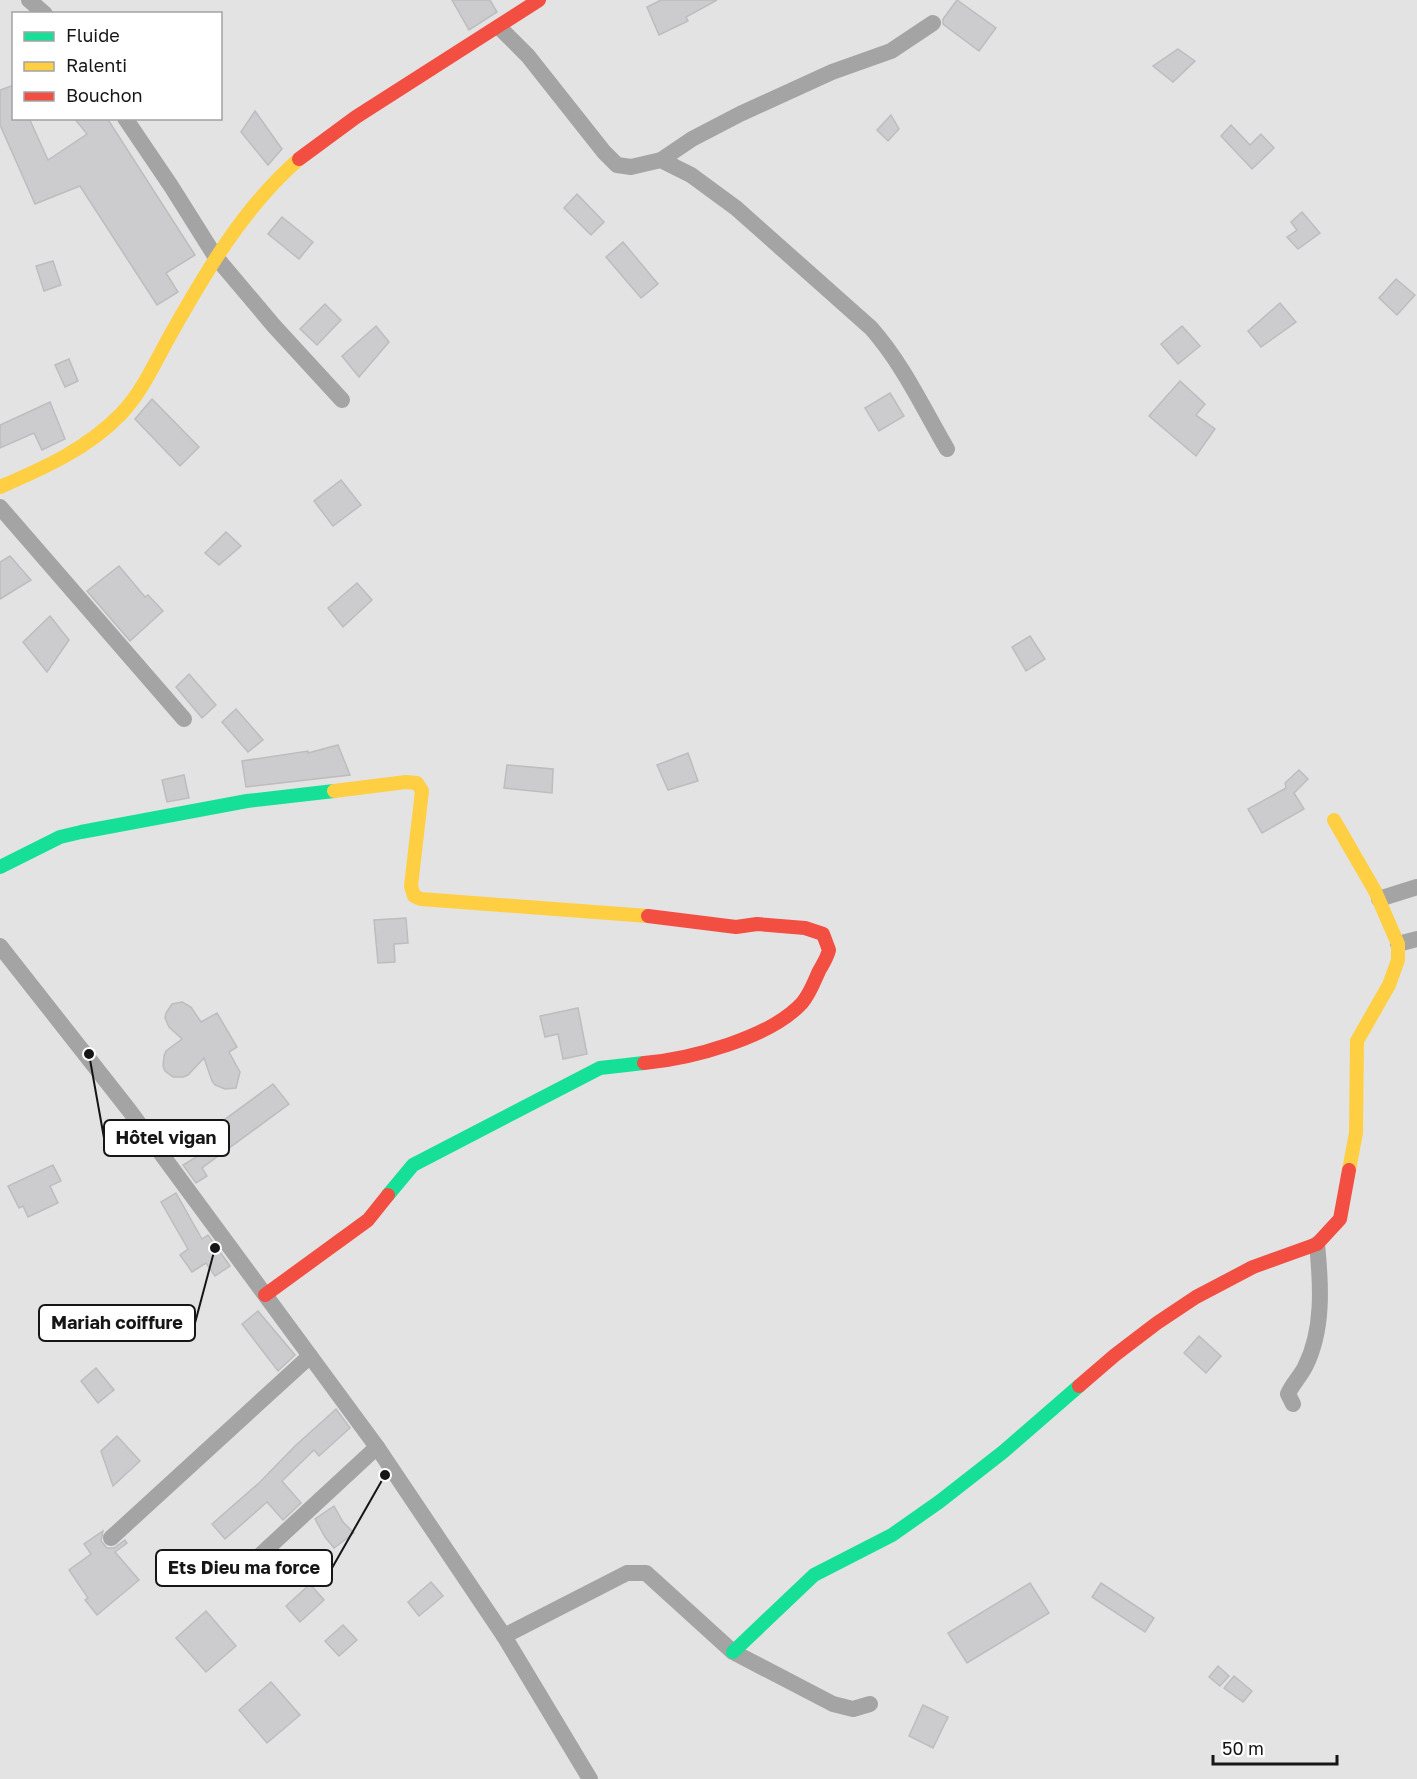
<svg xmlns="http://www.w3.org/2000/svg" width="1417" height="1779" font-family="'Golos Text',sans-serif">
	<rect width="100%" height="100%" fill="#e4e3e4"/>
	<!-- building -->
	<g fill="#cccbcd" stroke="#bebcbe" stroke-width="1.5">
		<path d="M452 0H490L497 12 469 30Z"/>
		<path d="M661 0H717L686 17 688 21 659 35 647 7Z"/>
		<path d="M957 0 996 28 979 51 943 24V19Z"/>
		<path d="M1178 49 1195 61 1173 82 1153 66Z"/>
		<path d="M14 85V118H29L48 160 87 134 74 118H107L195 255 166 273 178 292 157 305 80 186 35 204 0 125V90Z"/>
		<path d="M255 111 282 149 268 165 241 132Z"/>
		<path d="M891 115 899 129 888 141 877 130Z"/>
		<path d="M1231 125 1250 145 1261 134 1274 148 1252 169 1221 136Z"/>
		<path d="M577 194 604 222 591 235 564 208Z"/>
		<path d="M1302 212 1320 233 1298 249 1287 237 1297 230 1291 222Z"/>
		<path d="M282 217 313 242 299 259 268 234Z"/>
		<path d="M623 242 658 284 641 298 606 257Z"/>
		<path d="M53 261 61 285 44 291 36 266Z"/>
		<path d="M1396 279 1415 295 1397 315 1379 298Z"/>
		<path d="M1280 303 1296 322 1261 347 1248 331Z"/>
		<path d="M325 304 341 320 317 345 300 329Z"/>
		<path d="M376 326 389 342 359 377 342 356Z"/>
		<path d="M1182 326 1200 346 1178 364 1161 344Z"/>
		<path d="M69 359 78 381 65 387 55 365Z"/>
		<path d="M1180 381 1205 404 1196 415 1215 429 1196 456 1149 416Z"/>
		<path d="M890 393 904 416 879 431 865 408Z"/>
		<path d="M152 399 199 447 180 466 135 419Z"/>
		<path d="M50 402 65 439 42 450 34 433 0 448V425Z"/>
		<path d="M341 480 361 505 333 526 314 501Z"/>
		<path d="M226 532 241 546 219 565 205 553Z"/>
		<path d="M10 556 31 580 0 599V562Z"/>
		<path d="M119 566 145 597 148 595 163 611 130 641 87 591Z"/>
		<path d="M357 583 372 600 343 627 328 608Z"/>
		<path d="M50 616 69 640 47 672 23 642Z"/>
		<path d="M1030 636 1045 659 1026 671 1012 647Z"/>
		<path d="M189 674 216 705 202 718 176 687Z"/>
		<path d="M236 709 263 740 248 752 222 722Z"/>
		<path d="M338 745 350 775 246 787 242 761 308 751V753Z"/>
		<path d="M688 753 698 781 668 790 657 765Z"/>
		<path d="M507 765 553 769 552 793 504 788Z"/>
		<path d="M1299 770 1308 779 1294 793 1304 809 1262 833 1248 809 1286 788 1285 783Z"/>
		<path d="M184 775 189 798 167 802 162 780Z"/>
		<path d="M406 918 408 943 394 944 395 962 378 963 374 920Z"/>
		<path d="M182 1002 191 1007 201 1022 217 1013 237 1047 229 1052 240 1072 236 1088 225 1089 215 1085 212 1081 204 1058 188 1075 183 1077H173L165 1071 163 1066 164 1056 166 1051 182 1039 169 1027 165 1018 166 1013 172 1004Z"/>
		<path d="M578 1008 587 1054 563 1059 558 1034 545 1037 540 1016Z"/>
		<path d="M273 1084 289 1104 202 1168 207 1176 196 1183 183 1165 198 1156 190 1145Z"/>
		<path d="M53 1165 61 1181 50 1186 58 1203 28 1217 23 1206 19 1208 8 1186Z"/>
		<path d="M176 1193 202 1239 208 1235 230 1266 215 1276 206 1263 192 1272 180 1255 188 1249 161 1202Z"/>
		<path d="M258 1311 295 1355 278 1371 242 1324Z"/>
		<path d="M1199 1336 1221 1356 1206 1373 1184 1353Z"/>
		<path d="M96 1368 114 1390 98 1403 81 1381Z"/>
		<path d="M336 1409 350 1428 319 1456 314 1450 282 1481 301 1503 283 1520 267 1502 225 1539 212 1524 259 1483 295 1446Z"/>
		<path d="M117 1436 140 1461 113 1486 101 1451Z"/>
		<path d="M334 1506 343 1522 354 1533 334 1548 325 1537 315 1519Z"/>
		<path d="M103 1531 101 1541 107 1548H114L125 1540 127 1543 115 1552 139 1580 97 1615 85 1600 88 1598 69 1570 91 1554 84 1544Z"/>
		<path d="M431 1582 443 1596 419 1616 408 1602Z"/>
		<path d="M1030 1583 1049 1613 967 1663 948 1633Z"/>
		<path d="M1101 1583 1154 1618 1145 1632 1092 1597Z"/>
		<path d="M310 1584 324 1600 300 1622 286 1606Z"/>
		<path d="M206 1611 236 1646 206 1672 176 1638Z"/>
		<path d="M343 1625 357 1640 339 1656 325 1641Z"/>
		<path d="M1218 1666 1229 1676 1220 1686 1209 1677Z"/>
		<path d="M1234 1676 1252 1691 1243 1702 1224 1688Z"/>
		<path d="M271 1682 300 1715 267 1743 239 1710Z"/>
		<path d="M923 1705 948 1717 933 1748 909 1736Z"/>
	</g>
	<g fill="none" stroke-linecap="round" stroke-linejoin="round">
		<!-- street -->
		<g stroke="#a4a4a4" stroke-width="16">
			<path d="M29 0 45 14"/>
			<path d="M499 27 528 56 604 152 617 165 631 167 661 160 691 175 736 208 871 328C903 364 923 408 947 449"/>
			<path d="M125 118 171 186 215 256 274 326 342 400"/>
			<path d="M661 160 692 139 740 114 832 72 891 51 933 23"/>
			<path d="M0 507 184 719"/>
			<path d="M1379 899 1417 887"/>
			<path d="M1398 944 1417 939"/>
			<path d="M0 946 129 1110 377 1447 504 1636 590 1779"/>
			<path d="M1293 1404 1288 1394C1292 1384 1300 1377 1305 1367 1324 1330 1321 1284 1317 1244"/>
			<path d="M111 1538 310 1356"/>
			<path d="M256 1559 377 1447"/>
			<path d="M504 1636 627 1573H646L733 1652 833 1704 853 1709 870 1704"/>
		</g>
		<!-- fast -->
		<g stroke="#16e098" stroke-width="14">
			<path d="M0 867 60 837 81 832 247 801 334 791"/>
			<path d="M388 1195 413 1165 600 1068 644 1063"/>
			<path d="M733 1652 814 1575 892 1535 939 1502 1003 1452 1079 1386"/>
		</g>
		<!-- slow -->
		<g stroke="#ffcf43" stroke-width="14">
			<path d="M0 487C44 468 87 449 121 414 143 391 156 360 172 332 207 270 244 207 299 159"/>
			<path d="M334 791 406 782 417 783 422 791 411 886 414 896 421 899 648 916"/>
			<path d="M1334 820 1375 891 1398 944V960L1389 985 1357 1041 1356 1133 1349 1170"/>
		</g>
		<!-- jam -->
		<g stroke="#f24e42" stroke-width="14">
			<path d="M299 159 356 117 539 0"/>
			<path d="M644 1063C690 1059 770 1038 802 1003 810 994 814 982 819 971 823 964 827 958 829 950L823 934 805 928 757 924 736 927 648 916"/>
			<path d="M265 1295 368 1220 388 1195"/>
			<path d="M1079 1386 1115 1355 1157 1323 1196 1297 1253 1267 1317 1244 1340 1219 1349 1170"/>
		</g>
	</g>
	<!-- callouts -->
	<path fill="none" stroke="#171617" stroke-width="2" d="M89 1054L104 1138M215 1248L195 1323M385 1475L332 1568"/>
	<g fill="#171617" stroke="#fff" stroke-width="2">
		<circle cx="89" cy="1054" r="6"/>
		<circle cx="215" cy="1248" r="6"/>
		<circle cx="385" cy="1475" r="6"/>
	</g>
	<g fill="#fff" stroke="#171617" stroke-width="2">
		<rect x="104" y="1120" width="125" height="36" rx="6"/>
		<rect x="39" y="1305" width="156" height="36" rx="6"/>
		<rect x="156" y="1550" width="176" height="36" rx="6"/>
	</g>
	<g font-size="18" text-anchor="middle" font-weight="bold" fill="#171617">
		<text x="166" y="1144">Hôtel vigan</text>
		<text x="117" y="1329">Mariah coiffure</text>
		<text x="244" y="1574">Ets Dieu ma force</text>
	</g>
	<!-- legend -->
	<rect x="12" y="12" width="210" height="108" fill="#ffffff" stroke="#a2a2a2" stroke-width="1.5"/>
	<rect x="24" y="32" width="30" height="9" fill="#16e098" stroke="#a2a2a2" stroke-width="1.5"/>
	<text x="66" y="42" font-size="18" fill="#171617">Fluide</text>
	<rect x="24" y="62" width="30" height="9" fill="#ffcf43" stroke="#a2a2a2" stroke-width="1.5"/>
	<text x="66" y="72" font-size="18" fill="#171617">Ralenti</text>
	<rect x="24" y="92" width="30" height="9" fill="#f24e42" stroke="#a2a2a2" stroke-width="1.5"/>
	<text x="66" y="102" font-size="18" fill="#171617">Bouchon</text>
	<!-- scale -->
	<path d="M1213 1755v9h124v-9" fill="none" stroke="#171617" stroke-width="3"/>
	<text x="1222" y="1755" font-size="18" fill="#171617" stroke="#ffffff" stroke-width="4.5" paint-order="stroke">50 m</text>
</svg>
